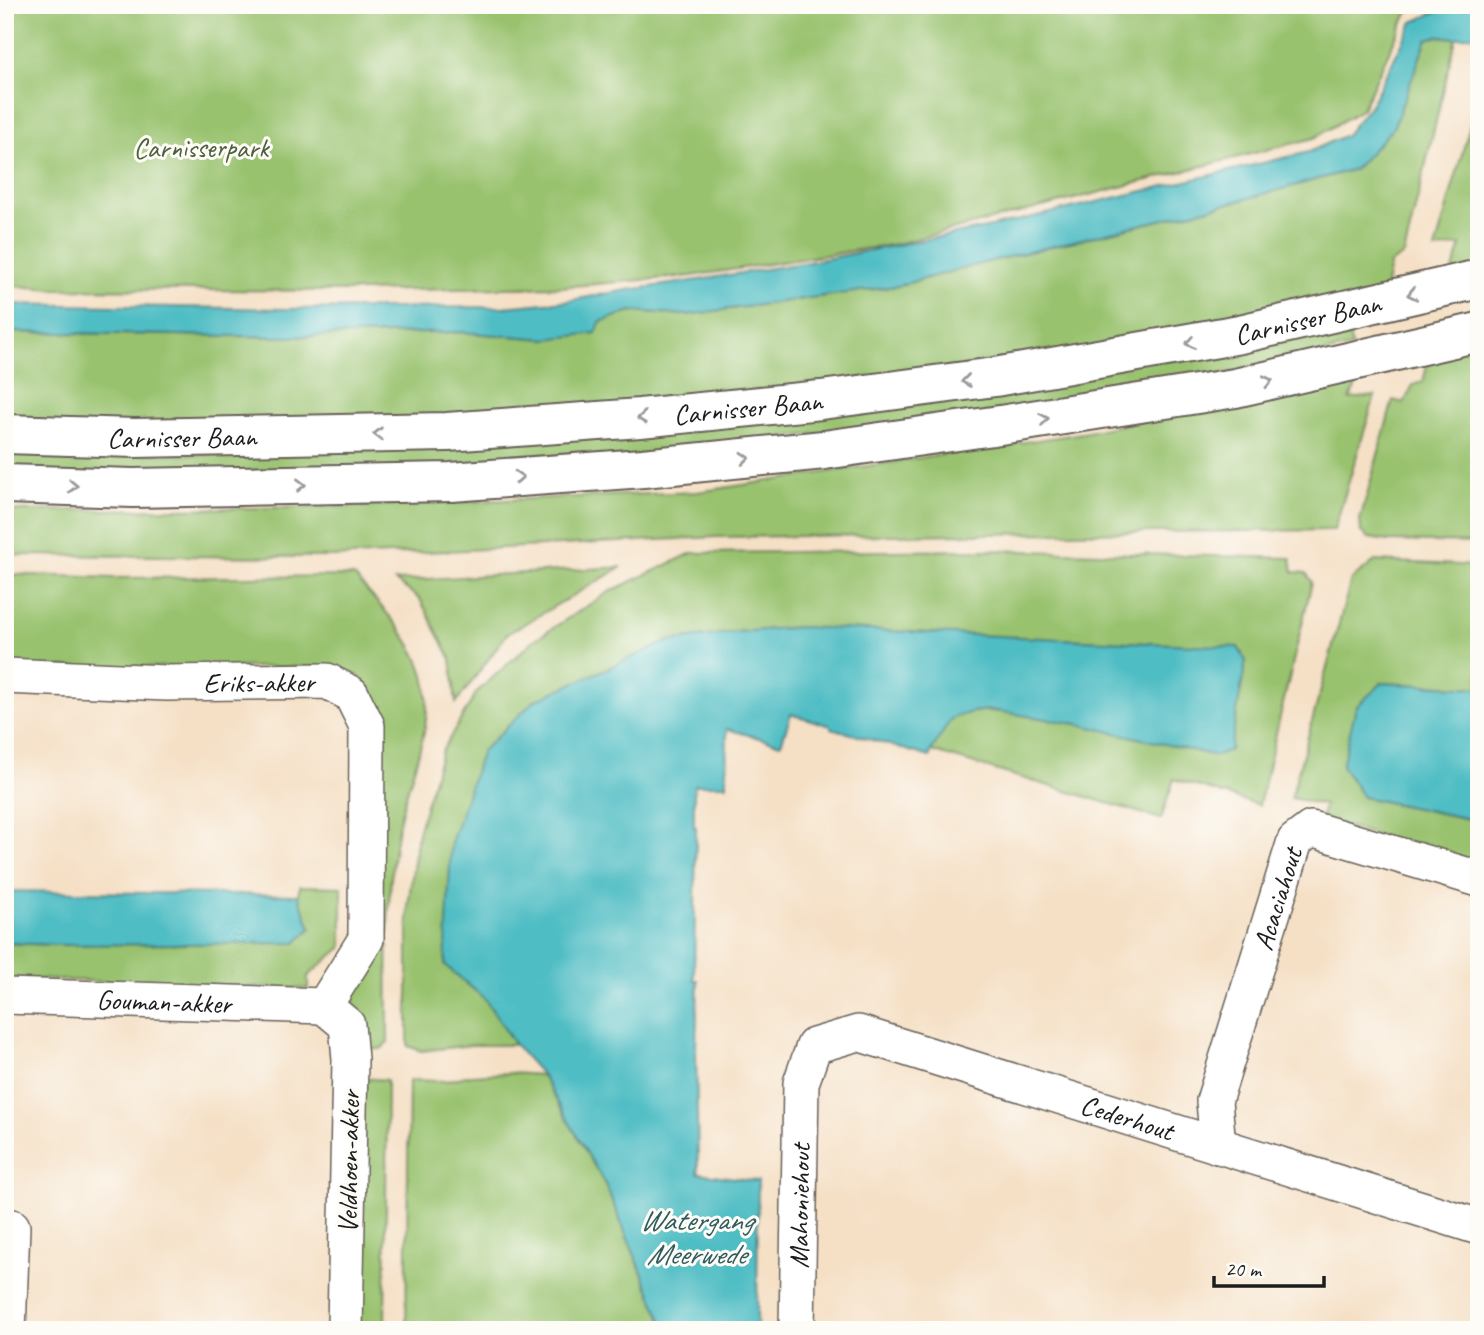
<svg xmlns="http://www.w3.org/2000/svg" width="1484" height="1335" font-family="Caveat,sans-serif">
	<rect width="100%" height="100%" fill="#fdfcf7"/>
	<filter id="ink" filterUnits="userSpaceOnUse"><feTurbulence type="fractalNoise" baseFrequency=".0143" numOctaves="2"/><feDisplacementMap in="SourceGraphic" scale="14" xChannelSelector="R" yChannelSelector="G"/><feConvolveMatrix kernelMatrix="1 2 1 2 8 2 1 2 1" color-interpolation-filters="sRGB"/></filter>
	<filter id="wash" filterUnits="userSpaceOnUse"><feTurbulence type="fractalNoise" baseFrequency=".00686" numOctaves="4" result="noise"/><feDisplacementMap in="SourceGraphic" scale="28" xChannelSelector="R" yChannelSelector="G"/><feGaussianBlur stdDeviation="1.57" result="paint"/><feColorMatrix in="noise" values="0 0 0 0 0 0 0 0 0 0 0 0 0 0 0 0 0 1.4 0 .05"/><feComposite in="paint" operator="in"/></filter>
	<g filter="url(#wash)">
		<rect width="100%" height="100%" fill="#f5e0c6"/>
		<!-- green -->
		<g fill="#99c26e" stroke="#5a6f45" stroke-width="2">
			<path d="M5 5H1411L1362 109 1314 138 896 244 691 276 560 287 361 291 52 289 5 285Z"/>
			<path d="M1438 36 1456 38 1404 255 1390 264 1385 291 1035 360 488 421 5 427V332L285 337 459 332 547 339 631 311 686 315 897 286 975 265 1238 201 1355 169 1427 39Z"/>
			<path d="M1479 93V266L1452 273 1461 245 1435 250Z"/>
			<path d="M1346 321 1352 347 1100 400 555 465 5 477V450L207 455Z"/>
			<path d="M1479 341V543L1387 541 1369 538 1361 532 1360 520 1393 400 1404 403 1413 385 1423 382 1430 353Z"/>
			<path d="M1361 374 1350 399 1375 396 1334 530 717 537 332 557 5 555V510L18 511 335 507 697 492 1083 433Z"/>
			<path d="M987 550 1291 558 1293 572 1306 573 1312 582 1259 805 1174 779 1161 819 931 751C935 744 947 722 952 718 974 701 1050 720 1077 724L801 627 736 632 669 641 445 965 485 999 515 1045H471L421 1051 408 1046V906L418 832 442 751 477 692 534 640 611 591 692 553Z"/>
			<path d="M1375 561 1479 566V688L1381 683 1363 797 1479 821V865L1321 819 1324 805 1291 798 1351 580Z"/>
			<path d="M622 567 507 634 456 703 451 659 420 599 395 581Z"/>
			<path d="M5 574 113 578 354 576C379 605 414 638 424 675 435 717 416 759 405 799 399 819 395 841 393 862 385 921 388 982 388 1042L381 1049H364L360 1023 353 1005V996L372 959 379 715 371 689 357 675 335 667H5Z"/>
			<path d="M300 886 342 887V947L308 976V989L5 978V943L60 945 311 928 298 895Z"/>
			<path d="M511 1073 542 1075 606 1186 666 1330H406L409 1080 445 1081 471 1075Z"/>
			<path d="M361 1078 387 1080 385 1330H358Z"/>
		</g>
		<!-- water -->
		<g fill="#4fbdc4" stroke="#366c70" stroke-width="2">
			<path d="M1469 5H1479V34L1456 38 1438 36 1427 39 1393 128 1355 169 1238 201 975 265 897 286 686 315 631 311 600 322 596 333 547 339 459 332 285 337 5 332V304L285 309 503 307 567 301 627 290 686 282 815 261 986 228 1309 152 1346 135 1371 104 1413 22 1438 11Z"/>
			<path d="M801 627 1238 647 1246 661 1230 750 1216 756 1077 724 990 710 972 712 952 718 931 751 930 757 831 728V726L791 714 781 744 727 729 726 785H694V827H696L694 980H698L696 1049 698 1173 758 1181 757 1330H666L606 1186 542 1075 515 1045 485 999 445 965 451 843 482 751 535 700 669 641 736 632Z"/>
			<path d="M1382 683 1479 688V821L1363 797 1342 766 1356 707Z"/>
			<path d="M5 891 298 895 311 928 296 943 60 945 5 943Z"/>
		</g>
	</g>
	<g filter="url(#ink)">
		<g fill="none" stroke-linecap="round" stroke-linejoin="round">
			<!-- street casing -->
			<g stroke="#686158" stroke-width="38">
				<g id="street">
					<path id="s1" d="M5 676 166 683 327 681 351 694 367 726 366 939 324 1006"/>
					<path id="s2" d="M5 996 324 1006"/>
					<path d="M324 1006 347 1025 350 1059 345 1330"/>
					<path id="s3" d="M1218 1146 1214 1101 1295 841 1311 829 1479 879"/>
					<path d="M8 1330 12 1227"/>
					<path id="s4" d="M797 1330 801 1083 814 1046 858 1033 1479 1227"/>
				</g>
			</g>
			<!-- secondary casing -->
			<g stroke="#686158" stroke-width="42">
				<g id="secondary">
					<path id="s5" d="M5 434 135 438 447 432 640 418 821 400 995 377 1240 334 1479 279"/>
					<path d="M5 484 133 488 451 482 643 468 824 450 1000 425 1235 388 1479 332"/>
				</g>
			</g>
			<!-- street -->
			<use href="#street" stroke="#fff" stroke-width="35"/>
			<!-- secondary -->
			<use href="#secondary" stroke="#fff" stroke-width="38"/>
		</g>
		<!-- one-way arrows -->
		<defs><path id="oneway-chevron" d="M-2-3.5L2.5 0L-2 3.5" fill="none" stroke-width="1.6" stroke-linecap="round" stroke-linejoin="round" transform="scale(1.75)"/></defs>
		<g stroke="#999">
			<use href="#oneway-chevron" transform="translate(1412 294) rotate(167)"/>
			<use href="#oneway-chevron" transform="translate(1190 343) rotate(170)"/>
			<use href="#oneway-chevron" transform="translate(966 381) rotate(172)"/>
			<use href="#oneway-chevron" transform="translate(1268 381) rotate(-13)"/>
			<use href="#oneway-chevron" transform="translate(642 418) rotate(175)"/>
			<use href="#oneway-chevron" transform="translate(1044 419) rotate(-9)"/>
			<use href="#oneway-chevron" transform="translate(378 434) rotate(179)"/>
			<use href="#oneway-chevron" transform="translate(745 458) rotate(-6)"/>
			<use href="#oneway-chevron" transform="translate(519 477) rotate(-4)"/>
			<use href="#oneway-chevron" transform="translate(301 485) rotate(-1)"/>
			<use href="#oneway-chevron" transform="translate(73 486) rotate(2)"/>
		</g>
	</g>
	<g text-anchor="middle" stroke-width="6" stroke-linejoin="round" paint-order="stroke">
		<!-- park labels -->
		<g font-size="28" fill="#4e5e3d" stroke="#fdfcf7">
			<text x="201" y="157">Carnisserpark</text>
		</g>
		<!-- street labels -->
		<g font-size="28" fill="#1c1c1c" stroke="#fdfcf7">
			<text dy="10" stroke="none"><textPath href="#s5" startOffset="1311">Carnisser Baan</textPath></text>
			<text dy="10" stroke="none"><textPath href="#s5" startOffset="744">Carnisser Baan</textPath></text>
			<text dy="10" stroke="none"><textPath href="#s5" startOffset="177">Carnisser Baan</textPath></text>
			<text dy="10" stroke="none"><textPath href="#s1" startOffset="254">Eriks-akker</textPath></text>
			<text dy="10" stroke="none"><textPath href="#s3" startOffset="257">Acaciahout</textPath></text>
			<text dy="10" stroke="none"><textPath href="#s2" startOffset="159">Gouman-akker</textPath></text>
			<text dy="10" stroke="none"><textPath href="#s4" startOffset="614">Cederhout</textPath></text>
			<text transform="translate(348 1162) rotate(-89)" y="10">Veldhoen-akker</text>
			<text dy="10" stroke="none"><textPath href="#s4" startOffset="124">Mahoniehout</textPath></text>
		</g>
		<!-- water labels -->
		<g font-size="30" font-style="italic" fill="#305c5f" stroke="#fdfcf7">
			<text x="696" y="1230">Watergang<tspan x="696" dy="34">Meerwede</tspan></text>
		</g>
	</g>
	<!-- margin -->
	<rect width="1484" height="1335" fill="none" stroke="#fdfcf7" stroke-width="28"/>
	<!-- scale -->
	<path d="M1214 1276v10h110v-10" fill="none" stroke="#1c1c1c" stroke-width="3.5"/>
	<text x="1225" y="1276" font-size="21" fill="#1c1c1c" stroke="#fdfcf7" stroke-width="5" paint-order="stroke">20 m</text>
</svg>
